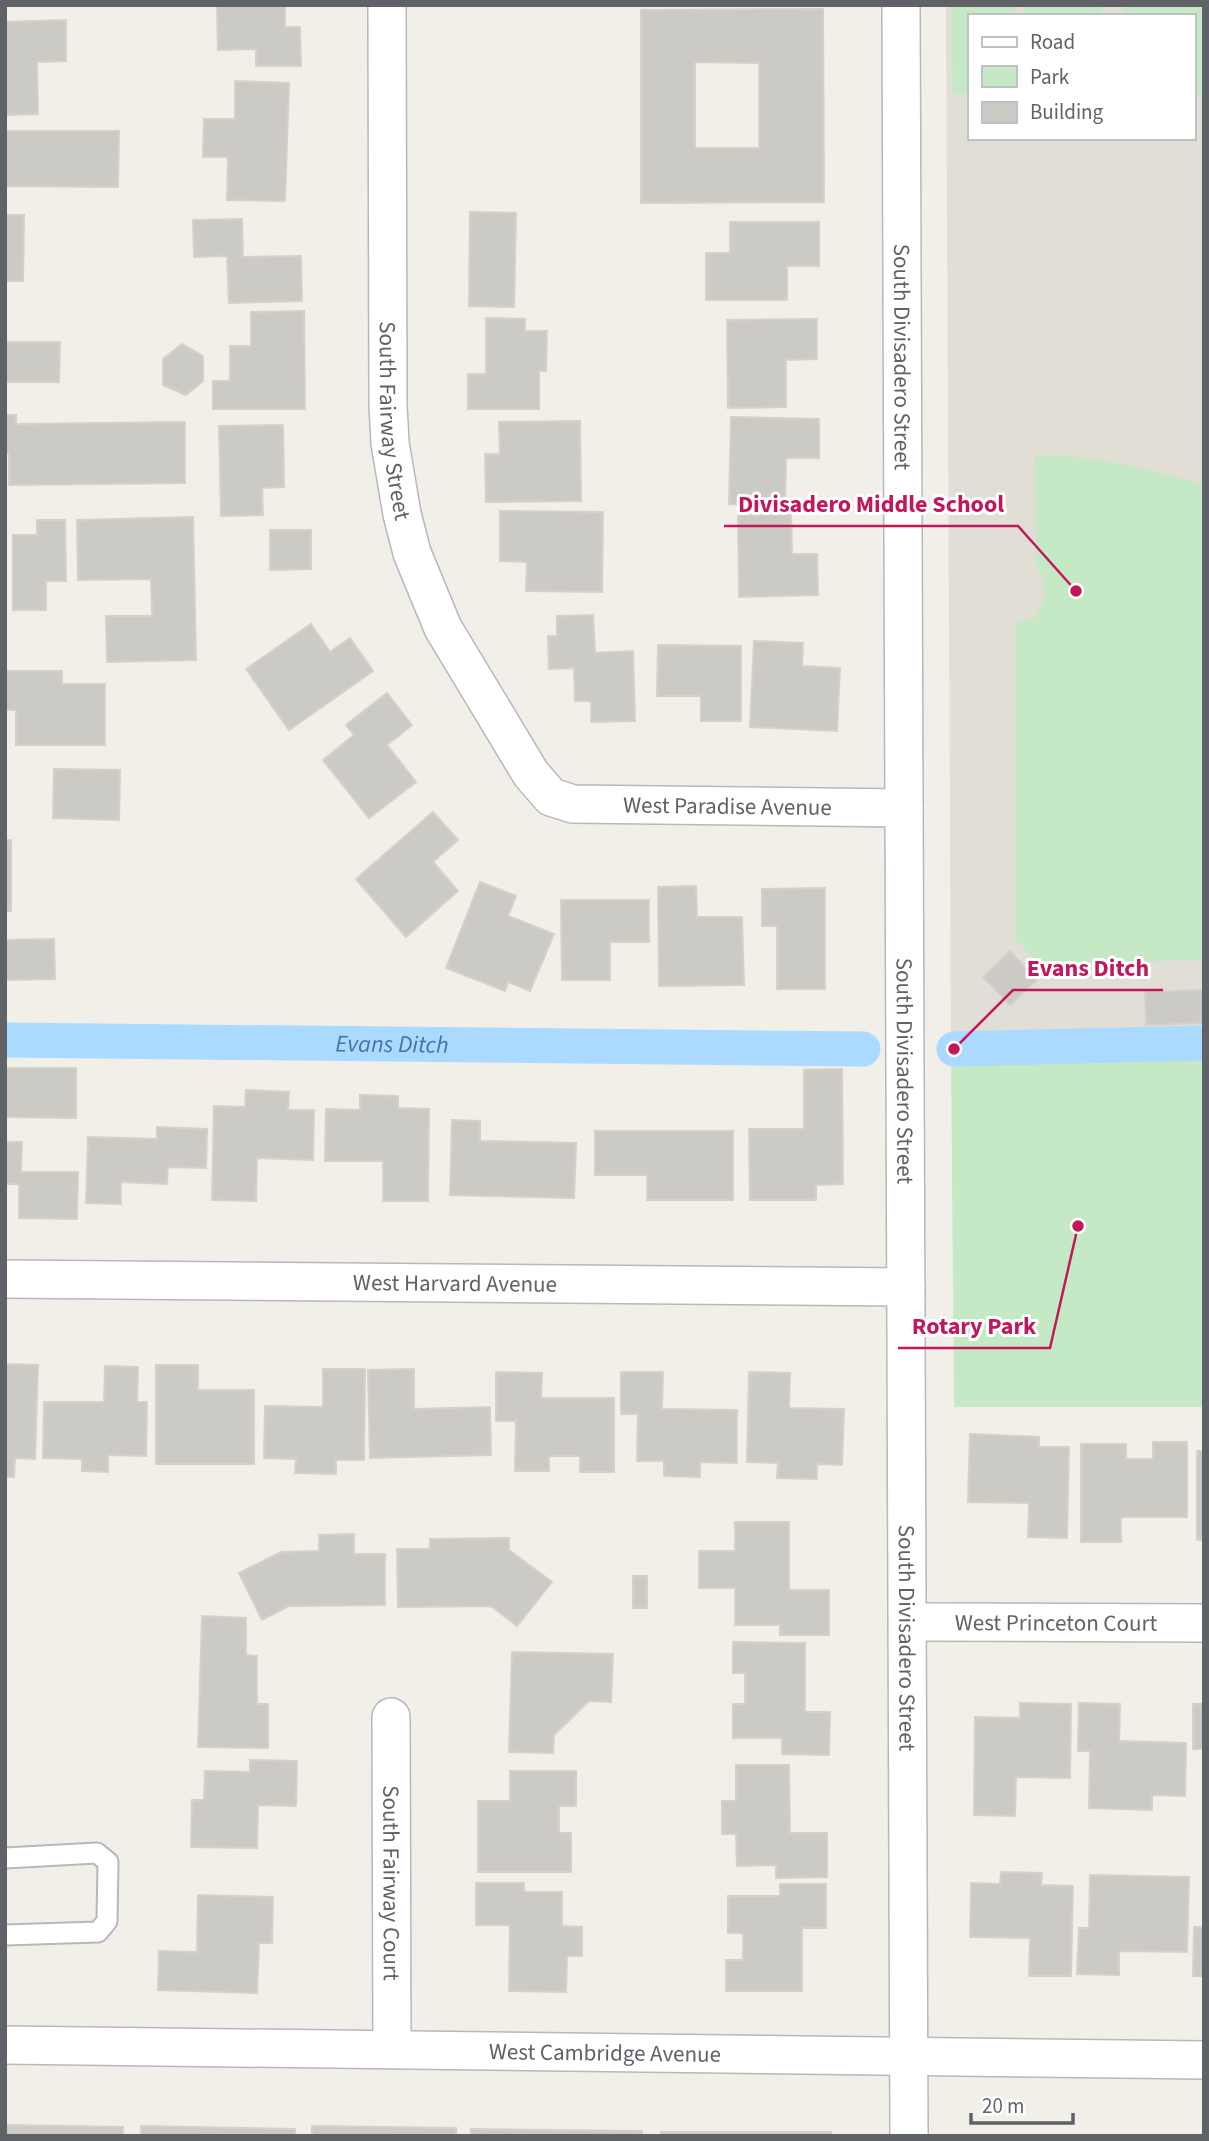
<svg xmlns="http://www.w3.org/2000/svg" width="1209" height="2141" font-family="'Source Sans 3',sans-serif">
	<rect width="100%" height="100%" fill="#f1efe8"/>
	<!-- education -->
	<path fill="#e1ded6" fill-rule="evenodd" d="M946 5H1204V1045L951 1044ZM969 16H1193V138H969Z"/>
	<!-- green -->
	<g fill="#c5e8c5">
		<path d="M952 5H1015V16H969V94H953Z"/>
		<rect x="1024" y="5" width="78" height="11"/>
		<path d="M1124 5H1202V95H1193V16H1124Z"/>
		<path d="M1035 455C1093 454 1148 469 1204 485V960L1038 964 1016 939V622L1033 619C1047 602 1048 581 1036 563Z"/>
		<path d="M951 1044 1204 1045V1407H954Z"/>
	</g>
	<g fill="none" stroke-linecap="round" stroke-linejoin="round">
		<!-- canal -->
		<g stroke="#aadaff" stroke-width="35">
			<path id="s1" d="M5 1040 863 1049"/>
			<path d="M954 1049 1204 1043"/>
		</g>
	</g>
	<!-- building -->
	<g fill="#cccac5" stroke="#d6d1c6" stroke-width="2" fill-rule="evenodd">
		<path d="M217 5H285V27H300L301 66H256V49L218 50Z"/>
		<path d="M823 9 824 202 641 203V10ZM695 62 759 63V148H695Z"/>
		<path d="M66 20V61L37 62 38 114 5 115V22Z"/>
		<path d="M235 81 289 83 285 201 227 200 228 157H203L204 119H235Z"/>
		<path d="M5 131H119L118 187 5 186Z"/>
		<path d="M470 212 516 213 514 307 469 306Z"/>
		<path d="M5 215H24L23 281H5Z"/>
		<path d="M242 219 243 257 301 256 302 301 229 303 227 256 194 257 193 220Z"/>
		<path d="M730 222H819V266H787V300H706V253H730Z"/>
		<path d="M5 302 6 342H60L59 382H5Z"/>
		<path d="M304 311 305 409H213V381H230V346H251V312Z"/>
		<path d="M486 318 525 319V331H547L546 371H539V409H468V374H486Z"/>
		<path d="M817 319V359L786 360V407L728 408 727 320Z"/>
		<path d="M182 344 203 356V381L186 395 163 385V359Z"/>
		<path d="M5 415H16V424L185 422V483L9 485V453H5Z"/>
		<path d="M731 417 819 419V458H786L785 506 729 504Z"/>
		<path d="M580 421 581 501 486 502 485 454H500L499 422Z"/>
		<path d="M283 425 284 487 262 488 263 515 221 516 219 426Z"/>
		<path d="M500 511 603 512 602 592 526 591 527 562 500 561Z"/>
		<path d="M791 514 792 554H817L818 595 739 597 738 515Z"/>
		<path d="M193 517 196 660 107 662 106 616H152L151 579 78 580 77 520Z"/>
		<path d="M37 520H65L66 581H46V610H13V535H37Z"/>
		<path d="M270 530H311V569L270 570Z"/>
		<path d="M593 615 595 653 633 651 635 721 591 722V701H575L574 668 549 669 548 636H557V616Z"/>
		<path d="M311 624 330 652 350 638 373 671 289 730 246 669Z"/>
		<path d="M754 641 803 643 802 666 840 668 837 731 750 727Z"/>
		<path d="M658 645 741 646V721H701V696H657Z"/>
		<path d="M5 671H62V684H105V745H16V710H5Z"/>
		<path d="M387 693 412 725 387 745 416 782 369 818 323 760 354 735 346 725Z"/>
		<path d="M54 769 120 770 119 820 53 818Z"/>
		<path d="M433 812 458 840 433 862 458 891 406 937 356 879Z"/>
		<rect x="5" y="840" width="6" height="71"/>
		<path d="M480 882 516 896 508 916 554 934 530 991 508 982 505 991 446 968Z"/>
		<path d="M696 886 697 917H742L744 985 659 986 658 887Z"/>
		<path d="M825 888V989H777V926H762V889Z"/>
		<path d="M561 900H649V942H610V980H562Z"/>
		<path d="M54 939 55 979 5 980V940Z"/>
		<path d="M1010 951 1037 980 1010 1005 983 977Z"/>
		<path d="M1204 990V1023L1146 1025 1145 992Z"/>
		<path d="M5 1068H76V1118L5 1117Z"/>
		<path d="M842 1069 843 1184 816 1185V1200H750L749 1129H804V1070Z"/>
		<path d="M246 1090 289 1092 288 1110H314L313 1160 257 1158 256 1201 212 1200 214 1106 245 1107Z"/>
		<path d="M360 1095 398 1096V1108L429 1109 428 1201H383V1161H325L326 1109 360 1110Z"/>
		<path d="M452 1120 480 1121V1141L576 1143 574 1198 450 1195Z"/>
		<path d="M157 1127 207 1129 206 1168 168 1167 167 1184 121 1182V1204L86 1203 88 1137 157 1139Z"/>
		<path d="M595 1131H733V1200H647V1175H595Z"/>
		<path d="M5 1142H22L21 1172H78L77 1219 19 1218V1184H5Z"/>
		<path d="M5 1364 38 1365 35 1459 15 1458 14 1477H5Z"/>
		<path d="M156 1365H198V1390H254V1464H156Z"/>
		<path d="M105 1366 138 1367 137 1402H147L146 1456 108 1455V1472L82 1471V1459L43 1458 44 1402H104Z"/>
		<path d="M323 1369H365L364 1460H336V1474L295 1473 296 1459 264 1458 265 1406 323 1407Z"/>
		<path d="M414 1369V1409L490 1407 491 1455 370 1458 368 1370Z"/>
		<path d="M496 1372 542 1373 541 1398H614V1472H580V1456H549V1471H515L516 1421H496Z"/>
		<path d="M621 1372H663L662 1409 737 1410V1463L700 1462V1477L664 1476V1461H637L638 1414H621Z"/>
		<path d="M749 1372 790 1373 789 1408 844 1409 842 1465 817 1464V1479L777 1478 778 1463 747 1462Z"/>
		<path d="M970 1434 1039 1437V1447H1069L1067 1538 1028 1537 1029 1503 968 1502Z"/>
		<path d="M1153 1442H1187V1517H1121V1542H1081V1444H1126V1459H1153Z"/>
		<rect x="1197" y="1451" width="7" height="89"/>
		<path d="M735 1522H789V1590H829V1635H780V1625H735V1588H699V1551H735Z"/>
		<path d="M354 1534V1554H385V1605L289 1606 262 1620 239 1573 281 1552 319 1551V1535Z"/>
		<path d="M509 1538V1550L552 1582 517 1626 491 1606 398 1607 397 1549H430V1539Z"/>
		<rect x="633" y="1576" width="14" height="32"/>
		<path d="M202 1616 246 1618V1655L257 1656V1704H268V1748L198 1747Z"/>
		<path d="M733 1642 805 1643V1712H830L829 1755 782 1754V1738H733V1704H745V1673H733Z"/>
		<path d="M512 1652 613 1654 611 1702 589 1701 554 1735 553 1753 509 1752Z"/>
		<path d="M1020 1703 1071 1704 1070 1778 1016 1777 1015 1816 974 1815 975 1717 1020 1718Z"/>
		<path d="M1079 1703 1120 1704 1119 1741 1186 1743 1185 1796 1152 1795V1810L1089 1808 1090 1751H1078Z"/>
		<rect x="1193" y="1704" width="11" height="45"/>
		<path d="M250 1760 297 1761 296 1806 258 1805 257 1848 191 1847 192 1800H204L205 1771 250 1772Z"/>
		<path d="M736 1765H789L790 1833H827V1877L776 1878V1865L737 1866 736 1834H722V1801H736Z"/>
		<path d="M510 1771H576V1806H559V1833H571V1872H478V1801H510Z"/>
		<path d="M1001 1872 1042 1873 1041 1885 1073 1886 1071 1976H1029L1030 1938 970 1937 971 1883 1000 1884Z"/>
		<path d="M1090 1875 1189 1877 1187 1952 1119 1951V1975L1077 1974 1079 1928H1089Z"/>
		<path d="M476 1883H524V1892H562V1926L582 1927V1956H567L566 1992 509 1991 510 1925H476Z"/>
		<path d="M780 1884H826V1928H802V1991H726V1960H743V1933H728V1896H780Z"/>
		<path d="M198 1895 273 1897 272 1943H259L257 1993 158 1990 159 1951 197 1952Z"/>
		<path d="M1204 1911V1976H1193L1194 1927H1204Z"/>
		<path d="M5 2125 123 2127V2136H5Z"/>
		<path d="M141 2126 295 2129V2136H141Z"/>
		<path d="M312 2126 456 2128V2136H312Z"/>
		<path d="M471 2129 642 2131V2136H471Z"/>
		<rect x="661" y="2132" width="170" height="4"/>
	</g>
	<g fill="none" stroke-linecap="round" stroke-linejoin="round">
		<!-- service casing -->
		<g stroke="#b5b8bc" stroke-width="23">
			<path id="service" d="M5 1858 97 1853 108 1862 107 1921 98 1932 5 1935"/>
		</g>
		<!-- minor casing -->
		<g stroke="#b5b8bc" stroke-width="40">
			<g id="minor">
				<path id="s2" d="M387 5 388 405 390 443 402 514 412 553 443 628 531 774 551 797 573 804 904 808"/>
				<path id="s3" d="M901 5 909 2136"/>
				<path id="s4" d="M5 1279 906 1287"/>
				<path id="s5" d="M909 1622 1204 1623"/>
				<path id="s6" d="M391 1717 392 2049"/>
				<path id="s7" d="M5 2045 1204 2060"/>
			</g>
		</g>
		<!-- service -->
		<use href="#service" stroke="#fff" stroke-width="19"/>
		<!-- minor -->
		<use href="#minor" stroke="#fff" stroke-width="37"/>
	</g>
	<g text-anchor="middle" stroke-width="6" stroke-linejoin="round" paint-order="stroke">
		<!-- street labels -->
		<g font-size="23" fill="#5f6368" stroke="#fff">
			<text dy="8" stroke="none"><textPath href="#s3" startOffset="352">South Divisadero Street</textPath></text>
			<text dy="8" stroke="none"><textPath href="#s2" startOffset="416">South Fairway Street</textPath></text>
			<text dy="8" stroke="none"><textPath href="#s2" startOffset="1010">West Paradise Avenue</textPath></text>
			<text dy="8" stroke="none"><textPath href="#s3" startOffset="1066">South Divisadero Street</textPath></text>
			<text dy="8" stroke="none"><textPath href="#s4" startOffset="450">West Harvard Avenue</textPath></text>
			<text dy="8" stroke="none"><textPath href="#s5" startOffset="147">West Princeton Court</textPath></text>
			<text dy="8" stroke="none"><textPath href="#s3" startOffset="1633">South Divisadero Street</textPath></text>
			<text dy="8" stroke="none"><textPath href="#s6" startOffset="166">South Fairway Court</textPath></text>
			<text dy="8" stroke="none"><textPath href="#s7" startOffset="600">West Cambridge Avenue</textPath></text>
		</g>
		<!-- water labels -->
		<g font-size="24" font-style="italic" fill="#4174aa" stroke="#fff">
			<text dy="8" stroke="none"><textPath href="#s1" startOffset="387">Evans Ditch</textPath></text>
		</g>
	</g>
	<!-- callouts -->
	<path fill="none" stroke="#c2185b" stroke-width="2.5" d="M1076 591L1018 526H724M954 1049L1013 990H1163M1078 1226L1050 1348H898"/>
	<g fill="#c2185b" stroke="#fff" stroke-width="2.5">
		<circle cx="1076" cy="591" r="7"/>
		<circle cx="954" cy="1049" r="7"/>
		<circle cx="1078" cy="1226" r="7"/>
	</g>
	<g font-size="24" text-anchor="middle" font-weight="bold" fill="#c2185b" stroke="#fff" stroke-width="6" stroke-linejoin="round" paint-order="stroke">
		<text x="871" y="512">Divisadero Middle School</text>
		<text x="1088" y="976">Evans Ditch</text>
		<text x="974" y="1334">Rotary Park</text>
	</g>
	<!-- border -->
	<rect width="1209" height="2141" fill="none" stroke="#5f6368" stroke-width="14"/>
	<!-- legend -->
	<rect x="968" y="14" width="228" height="126" fill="#ffffff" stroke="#bfc1c3" stroke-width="2"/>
	<rect x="982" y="37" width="35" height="10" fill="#ffffff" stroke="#bfc1c3" stroke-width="2"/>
	<text x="1030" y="49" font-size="21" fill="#5f6368">Road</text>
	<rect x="982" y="66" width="35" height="21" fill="#c5e8c5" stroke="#bfc1c3" stroke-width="2"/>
	<text x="1030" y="84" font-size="21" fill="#5f6368">Park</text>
	<rect x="982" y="102" width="35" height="21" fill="#cccac5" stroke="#bfc1c3" stroke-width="2"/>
	<text x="1030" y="119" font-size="21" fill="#5f6368">Building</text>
	<!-- scale -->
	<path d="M971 2113v10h102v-10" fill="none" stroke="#5f6368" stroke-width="3.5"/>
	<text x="982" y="2113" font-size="21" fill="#5f6368" stroke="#ffffff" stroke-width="5" paint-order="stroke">20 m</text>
</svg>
